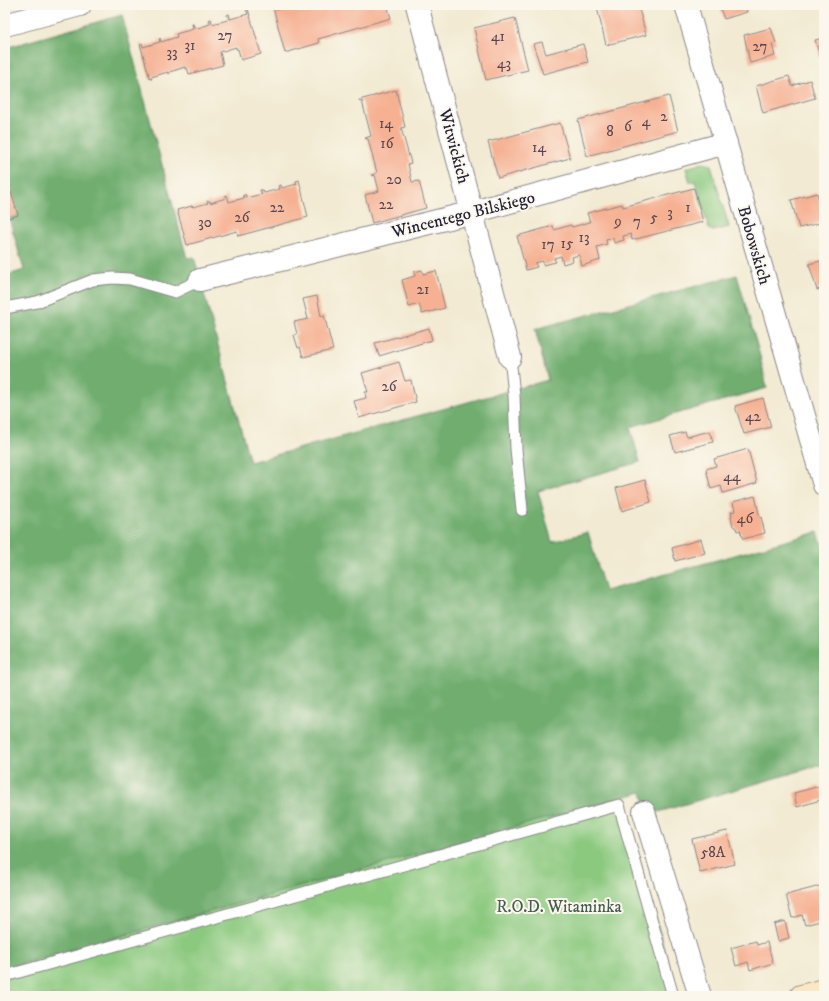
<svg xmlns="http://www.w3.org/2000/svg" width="829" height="1001" font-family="'IM FELL DW Pica',serif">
	<rect width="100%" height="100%" fill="#fbf7ec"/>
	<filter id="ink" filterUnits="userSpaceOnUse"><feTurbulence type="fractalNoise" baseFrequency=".025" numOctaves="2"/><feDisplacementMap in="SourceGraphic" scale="8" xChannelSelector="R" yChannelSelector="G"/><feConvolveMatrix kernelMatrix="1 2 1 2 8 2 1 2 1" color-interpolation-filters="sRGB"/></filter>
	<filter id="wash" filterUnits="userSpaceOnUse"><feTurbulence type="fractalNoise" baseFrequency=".012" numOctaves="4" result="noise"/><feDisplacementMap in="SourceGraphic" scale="16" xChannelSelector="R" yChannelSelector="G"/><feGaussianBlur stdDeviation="0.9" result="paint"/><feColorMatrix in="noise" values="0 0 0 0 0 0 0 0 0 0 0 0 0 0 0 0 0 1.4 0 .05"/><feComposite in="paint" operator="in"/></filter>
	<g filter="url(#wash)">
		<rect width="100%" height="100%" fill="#f2ead2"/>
		<!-- green -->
		<g fill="#8bc97f" stroke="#56765d">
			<path d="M703 163 711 165 729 227 713 231 709 229 695 181 690 182 686 168Z"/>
			<path d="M621 797 678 996H5V968Z"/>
		</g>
		<!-- forest -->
		<path fill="#70ad6e" stroke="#496854" d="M122 15 187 258 194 257 250 462 548 380 535 329 737 275 760 356 767 388 630 427 640 462 538 491 552 542 588 532 605 591 818 532 824 551V764L648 815 642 792 5 968V276L24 270 9 218 18 215 5 171V48Z"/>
		<g id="blocks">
			<!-- building -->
			<g fill="#f6b092">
				<path d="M291 5H387L391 18 318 39 319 43 285 53 273 7 275 6 276 10Z"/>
				<path d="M604 5H638L646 35 606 45 597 7Z"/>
				<path d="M719 5H756L746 8 747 12 724 19Z"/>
				<path d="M246 9H248L261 54 241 60 238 49H236V47L220 52 223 65 189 74 187 68 185 69V67L170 72V73L168 74V72L151 77 152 79H150L140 44 142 43 143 47 160 42 159 39 160 38 161 42 177 37 176 34 193 29 192 24H193L195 29 210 24 209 20 211 19 212 24 228 20 227 15 229 14 230 19 248 14Z"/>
				<path d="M515 18 528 70 486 80 474 28Z"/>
				<path d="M771 28 776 43 772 44 775 56 750 63 744 35Z"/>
				<path d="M824 38V69L815 40Z"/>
				<path d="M542 42 546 54 583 44 588 62 543 74 533 44Z"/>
				<path d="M789 76 792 86 810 80 815 98 763 113 756 86Z"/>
				<path d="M396 90 405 127 401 128 411 163 408 164 412 182 419 181 426 208 372 223 365 195 379 191 375 175 372 176 371 175 377 173 368 139H366L365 138 371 136 362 101 360 102 359 100Z"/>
				<path d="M669 96 678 131 587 156 578 120Z"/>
				<path d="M560 123 570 158 498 178 488 142Z"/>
				<path d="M299 180 308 217 238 236 237 231 187 245 177 210 192 206 193 207 208 203 207 201H210V203L226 198 225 196 227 195 229 202 244 198 243 195H246V198L262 194 260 190H263L264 193 280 189 279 185H281L282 188 297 184 296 181Z"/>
				<path d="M694 188 703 222 632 240 631 234 623 236 624 240 614 243 613 238 606 240 607 244 597 247 600 260 582 266 579 255 572 257 573 261 563 264 561 256 554 258 556 262 543 265V261L535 263 537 267 526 270 517 236 553 226 554 230 571 225 572 227 590 222 587 213 622 204 623 207Z"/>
				<path d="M11 192 18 215 5 219V194Z"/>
				<path d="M817 193 821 207 824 206V222L799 228 791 200Z"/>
				<path d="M824 260V288L817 290 809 264Z"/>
				<path d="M422 270 423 274 436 271 445 308 422 314 419 304 409 307 402 280 415 276 414 272Z"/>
				<path d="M317 296 321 316 324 315 333 350 303 357 300 347 298 348 294 335 297 334 294 322 308 319 303 299Z"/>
				<path d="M429 328 432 340 379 356 375 343Z"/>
				<path d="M399 362 405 381 411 380 416 402 359 418 354 401 366 398 365 392H368L362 373Z"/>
				<path d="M763 398 771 427 744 434 735 406Z"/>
				<path d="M710 431 713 442 675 452 670 436 685 432 687 437Z"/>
				<path d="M748 449 757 483 723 493 721 486 711 489 706 469 716 466 714 459Z"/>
				<path d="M645 480 651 502 622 511 616 488Z"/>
				<path d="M755 496 760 518 761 517 765 533 743 539 740 530 737 531 736 528 733 526 731 518 732 515 731 512 735 511 733 502Z"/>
				<path d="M701 539 705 553 675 561 672 548Z"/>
				<path d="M820 786 824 799 797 807 794 793Z"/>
				<path d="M727 831 735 864 700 873 692 839Z"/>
				<path d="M824 885V920L805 925 802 915 792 918 786 895Z"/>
				<path d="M785 921 789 938 778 941 774 924Z"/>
				<path d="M756 941 757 945 767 942 773 963 750 970 748 962 736 966 731 948Z"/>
			</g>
		</g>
	</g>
	<g filter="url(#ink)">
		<use href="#blocks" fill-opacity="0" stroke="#8a8686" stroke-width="1"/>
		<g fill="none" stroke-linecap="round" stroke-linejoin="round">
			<!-- lane casing -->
			<g stroke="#8a8686" stroke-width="13">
				<g id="lane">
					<path d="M5 308 37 302 93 280 113 278 130 279 175 292 200 280"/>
					<path d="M510 357 514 395 516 449 522 510"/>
					<path d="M5 976 619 805 673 996"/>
				</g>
			</g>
			<!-- street casing -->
			<g stroke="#8a8686" stroke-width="24">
				<g id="street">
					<path d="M417 5 510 357"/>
					<path d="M686 5 824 485"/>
					<path d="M5 25 80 5"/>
					<path d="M200 280 473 212 726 143"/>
					<path d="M644 812 700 996"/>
				</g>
			</g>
			<!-- secondary casing -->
			<g stroke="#8a8686" stroke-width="24">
				<path id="secondary" d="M801 996 824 990"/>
			</g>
			<!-- lane -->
			<use href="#lane" stroke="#fff" stroke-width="11"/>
			<!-- street -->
			<use href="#street" stroke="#fff" stroke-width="22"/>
			<!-- secondary -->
			<use href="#secondary" stroke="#fae7c3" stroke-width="22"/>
		</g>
	</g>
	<g text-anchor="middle" stroke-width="4" stroke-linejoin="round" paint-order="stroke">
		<!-- number labels -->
		<g font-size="15" fill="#574651">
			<text x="225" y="40">27</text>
			<text x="498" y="41">41</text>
			<text x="190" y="50">31</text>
			<text x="760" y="51">27</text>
			<text x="172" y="57">33</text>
			<text x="504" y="68">43</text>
			<text x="664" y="121">2</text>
			<text x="646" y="126">4</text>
			<text x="386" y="128">14</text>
			<text x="628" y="131">6</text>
			<text x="610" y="136">8</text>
			<text x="387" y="148">16</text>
			<text x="539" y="152">14</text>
			<text x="394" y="184">20</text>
			<text x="386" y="209">22</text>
			<text x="277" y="212">22</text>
			<text x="688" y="212">1</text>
			<text x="670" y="217">3</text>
			<text x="242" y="222">26</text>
			<text x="654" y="222">5</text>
			<text x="618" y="226">9</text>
			<text x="637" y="226">7</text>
			<text x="205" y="227">30</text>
			<text x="584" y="242">13</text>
			<text x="567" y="248">15</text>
			<text x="548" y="249">17</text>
			<text x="423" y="294">21</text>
			<text x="389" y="391">26</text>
			<text x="753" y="421">42</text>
			<text x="732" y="481">44</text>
			<text x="745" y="523">46</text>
			<text x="713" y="857">58A</text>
		</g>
		<!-- street labels -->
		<g font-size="17" fill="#22223b" stroke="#fbf7ec">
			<text transform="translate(455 146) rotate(75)" y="6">Witwickich</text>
			<text transform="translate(463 214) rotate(-14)" y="6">Wincentego Bilskiego</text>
			<text transform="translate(755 245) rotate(74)" y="6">Bobowskich</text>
		</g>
		<!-- park labels -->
		<g font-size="17" fill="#475c53" stroke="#fbf7ec">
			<text x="559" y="912">R.O.D. Witaminka</text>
		</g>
	</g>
	<!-- margin -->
	<rect width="829" height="1001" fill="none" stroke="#fbf7ec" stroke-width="20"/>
</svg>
